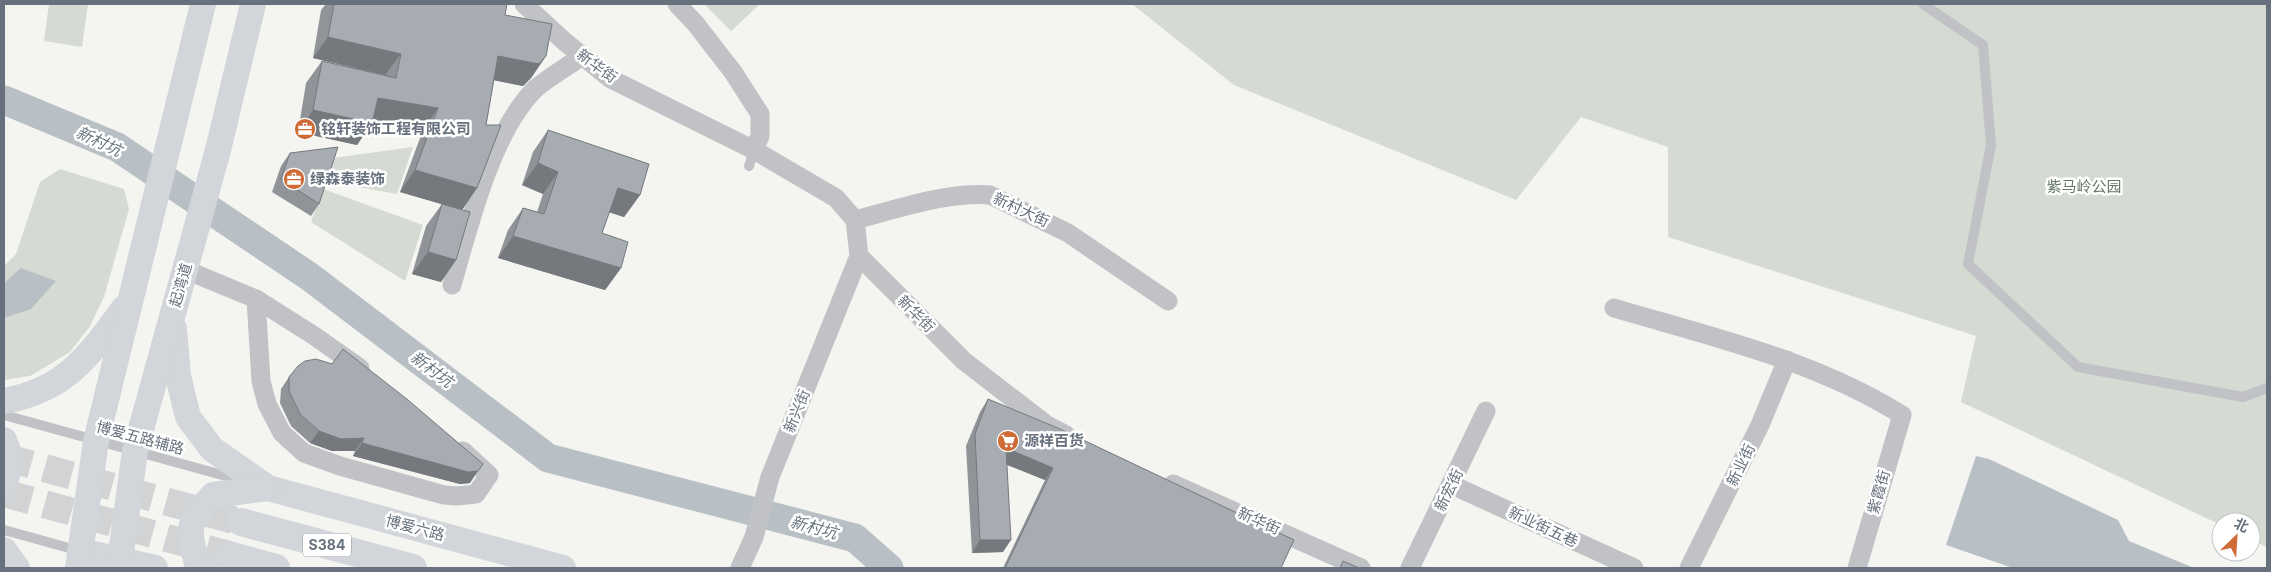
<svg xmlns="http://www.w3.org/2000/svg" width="2271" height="572" font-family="Inter,'Noto Sans SC',sans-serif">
	<rect width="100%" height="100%" fill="#f4f4f1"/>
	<!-- green -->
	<g fill="#d5dad2">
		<path d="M49 4H88L82 47 44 41Z"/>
		<path d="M704 4H760L731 31Z"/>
		<path d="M1132 4H2267V547L2251 540V522H2221V525L1961 402 1976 336 1668 237V147L1581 117 1516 200 1234 85Z"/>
		<path d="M413 147 397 194 325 181 333 158Z"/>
		<path d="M60 169 124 189 129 209 104 297 90 326 70 352 30 376 4 380V266L16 254 40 182Z"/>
		<path d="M323 189 423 225 405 281 311 222Z"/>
	</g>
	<!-- water -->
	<g fill="#b9c0c5">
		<path d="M21 268 56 281 31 309 4 318V283Z"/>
		<path d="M1976 456 1989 459 2118 520 2129 541 2194 568H2013L1946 545Z"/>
	</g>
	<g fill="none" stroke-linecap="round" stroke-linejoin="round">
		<!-- river -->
		<path stroke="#b9c0c5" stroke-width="29" d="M4 100 117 147 310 277 548 458 855 538 889 568"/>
		<!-- highway-tunnel -->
		<g stroke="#d1d3d4" stroke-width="28" stroke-dasharray="28 14" stroke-linecap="butt">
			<path d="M4 457 241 522"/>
			<path d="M4 493 229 555"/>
		</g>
		<!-- lane -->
		<g stroke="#c0c2c5" stroke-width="10">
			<path d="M1923 4 1983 45 1991 145 1968 264 2078 367 2243 397 2267 388"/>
			<path d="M749 166 754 150"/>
			<path d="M4 415 244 481"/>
			<path d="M4 530 80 551"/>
		</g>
		<!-- street -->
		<g stroke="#c0c2c5" stroke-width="19">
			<path d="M524 4 565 42 611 79 754 150 836 198 855 220 859 256 964 361 1047 425 1066 435"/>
			<path d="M677 4 695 23 733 72 760 114V136L754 150"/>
			<path d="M855 220C894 210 949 191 990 195L1068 233 1168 301"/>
			<path d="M186 270 256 299 313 335 360 368"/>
			<path d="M452 285C469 226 491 133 535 89 549 77 567 67 582 56"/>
			<path d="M256 299 261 381 267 404 282 433 304 453 340 466 444 495 457 496 476 494 489 475 463 451"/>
			<path d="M1614 308C1712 337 1814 360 1902 415L1857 568"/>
			<path d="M1173 484 1361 568"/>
			<path d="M1452 485 1634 568"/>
			<path d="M740 568 754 537 770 477 859 256"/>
			<path d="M1410 568 1486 411"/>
			<path d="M1689 568 1760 425 1787 360"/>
		</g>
		<!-- secondary -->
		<g stroke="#d2d5d9" stroke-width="26">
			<path d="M174 329 178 376 188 417 212 449 268 488 563 568"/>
			<path d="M4 401C66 390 89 356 124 308"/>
			<path d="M4 440 11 459 4 487"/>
			<path d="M4 550 17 568"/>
			<path d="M80 551 155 568"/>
			<path d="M78 568 96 441 203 4"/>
			<path d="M119 568 135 451 218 150 253 4"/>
			<path d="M206 568 197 563C187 527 187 523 213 495L268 488"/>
		</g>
		<!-- highway -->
		<g stroke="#d2d5d9" stroke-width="28">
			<path d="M241 522 413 568"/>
			<path d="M229 555 276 568"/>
		</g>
	</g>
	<!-- wall -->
	<g fill="#909499">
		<path d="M326 4H507L505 15 546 56 531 78 523 86 494 80 486 125 477 188 462 210 400 192 423 130 373 121 357 145 298 132 306 83 322 61 385 75 313 58 321 10Z"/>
		<path d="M548 130 640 195 624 217 609 212 602 233 621 268 605 290 498 258 508 230 523 208 537 212 543 194 522 185 533 152Z"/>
		<path d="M290 153 319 204 311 216 272 192 281 166Z"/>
		<path d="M442 204 456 260 441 282 412 274 426 226Z"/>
		<path d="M289 377 470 483 460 484 353 456 355 451H332L310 443 291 426 280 403 281 389Z"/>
		<path d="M988 399 1281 568H1003L1045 480 1007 465 1003 552 972 553 966 446 980 412Z"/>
	</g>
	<!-- shaded-wall -->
	<g fill="#75787d">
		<path d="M328 37 401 54 385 75 313 58Z"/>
		<path d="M498 56H546L531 78 523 86 483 78Z"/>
		<path d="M378 98 438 108 423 130 363 120Z"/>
		<path d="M313 110 372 123 357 145 298 132Z"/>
		<path d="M538 163 558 172 543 194 522 185Z"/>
		<path d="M415 170 477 188 462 210 400 192Z"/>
		<path d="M618 188 640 195 624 217 602 210Z"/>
		<path d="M513 236 621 268 605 290 498 258Z"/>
		<path d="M428 252 456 260 441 282 412 274Z"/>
		<path d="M319 431 364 438 355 451H332L310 443Z"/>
		<path d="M362 443 478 471 470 483 460 484 353 456Z"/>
		<path d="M1006 448 1053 468 1045 480 998 461Z"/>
		<path d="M980 540H1011L1003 552 972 553Z"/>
	</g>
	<!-- building -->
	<g fill="#a7acb2" stroke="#75787d">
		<path d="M334 4H407L411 5V4H507L505 15 552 24 546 56 539 64 498 56 486 125H501L477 188 415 170 438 108 378 98 372 123 313 110 322 61 396 78 401 54 328 37Z"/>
		<path d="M548 130 649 164 640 195 618 188 602 233 628 242 621 268 513 236 523 208 544 214 558 172 538 163Z"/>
		<path d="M338 147 319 204 281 179 290 153Z"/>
		<path d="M442 204 470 212 456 260 428 252Z"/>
		<path d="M343 349 408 400 483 464 478 471 468 472 362 443 364 438 341 439 319 431 300 414 289 391V377L298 366 305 361 316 359 332 364Z"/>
		<path d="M988 399 1060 429 1294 540 1281 568H1005L1053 468 1006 448 1011 540H980L975 434Z"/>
		<path d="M1343 561 1359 568H1340Z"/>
	</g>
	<!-- icons -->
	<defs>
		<g id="office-disc" transform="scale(1.125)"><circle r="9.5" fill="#ce6b37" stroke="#fff"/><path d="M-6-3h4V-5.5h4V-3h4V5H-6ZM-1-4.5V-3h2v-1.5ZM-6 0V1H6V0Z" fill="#fff"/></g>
		<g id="supermarket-disc" transform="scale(1.125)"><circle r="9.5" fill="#ce6b37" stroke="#fff"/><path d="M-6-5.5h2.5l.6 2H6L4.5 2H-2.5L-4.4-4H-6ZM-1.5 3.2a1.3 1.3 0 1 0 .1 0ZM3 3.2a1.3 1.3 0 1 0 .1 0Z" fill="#fff"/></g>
	</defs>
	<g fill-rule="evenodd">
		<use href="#office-disc" x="305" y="129"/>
		<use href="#office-disc" x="294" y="179"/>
		<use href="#supermarket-disc" x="1008" y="441"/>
	</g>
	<g text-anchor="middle" stroke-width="5" stroke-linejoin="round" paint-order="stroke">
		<!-- shield labels -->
		<rect fill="#fff" stroke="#959ca5" stroke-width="1" x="303" y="533.5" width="48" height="23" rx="4"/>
		<g font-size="14" font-weight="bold" fill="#67717e">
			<text x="327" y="550">S384</text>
		</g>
		<!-- street labels -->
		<g font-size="15" fill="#67717e" stroke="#fff">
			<text transform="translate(597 66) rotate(36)" y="5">新华街</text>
			<text transform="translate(1021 210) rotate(25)" y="5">新村大街</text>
			<text transform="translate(181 285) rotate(-74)" y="5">起湾道</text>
			<text transform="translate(916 314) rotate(45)" y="5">新华街</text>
			<text transform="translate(797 411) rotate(-68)" y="5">新兴街</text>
			<text transform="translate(140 438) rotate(15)" y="5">博爱五路辅路</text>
			<text transform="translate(1741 465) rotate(-64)" y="5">新业街</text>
			<text transform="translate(1449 490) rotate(-64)" y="5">新宏街</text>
			<text transform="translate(1879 492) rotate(-74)" y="5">紫霞街</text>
			<text transform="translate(1259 521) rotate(24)" y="5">新华街</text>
			<text transform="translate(1543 527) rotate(25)" y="5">新业街五巷</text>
			<text transform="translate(415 528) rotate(15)" y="5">博爱六路</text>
		</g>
		<!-- poi labels -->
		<g font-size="15" font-weight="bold" fill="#67717e" stroke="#fff" text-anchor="start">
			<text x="321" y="134">铭轩装饰工程有限公司</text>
			<text x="310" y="184">绿森泰装饰</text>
			<text x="1024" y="446">源祥百货</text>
		</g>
		<!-- park labels -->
		<g font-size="15" fill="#667665" stroke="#fff">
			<text x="2084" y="192">紫马岭公园</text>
		</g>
		<!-- water labels -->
		<g font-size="16" font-style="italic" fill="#687882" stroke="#fff">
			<text transform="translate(99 141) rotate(25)" y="6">新村坑</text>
			<text transform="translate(432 369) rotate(37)" y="6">新村坑</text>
			<text transform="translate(814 527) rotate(15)" y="6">新村坑</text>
		</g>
	</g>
	<!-- border -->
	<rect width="2271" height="572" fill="none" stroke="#67717e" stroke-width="10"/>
	<!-- north arrow -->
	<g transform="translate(2236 537) rotate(25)"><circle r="24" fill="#ffffff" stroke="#c2c6cb"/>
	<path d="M0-4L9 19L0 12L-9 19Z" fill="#ce6b37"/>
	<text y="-8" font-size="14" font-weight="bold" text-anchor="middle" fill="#67717e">北</text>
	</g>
</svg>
